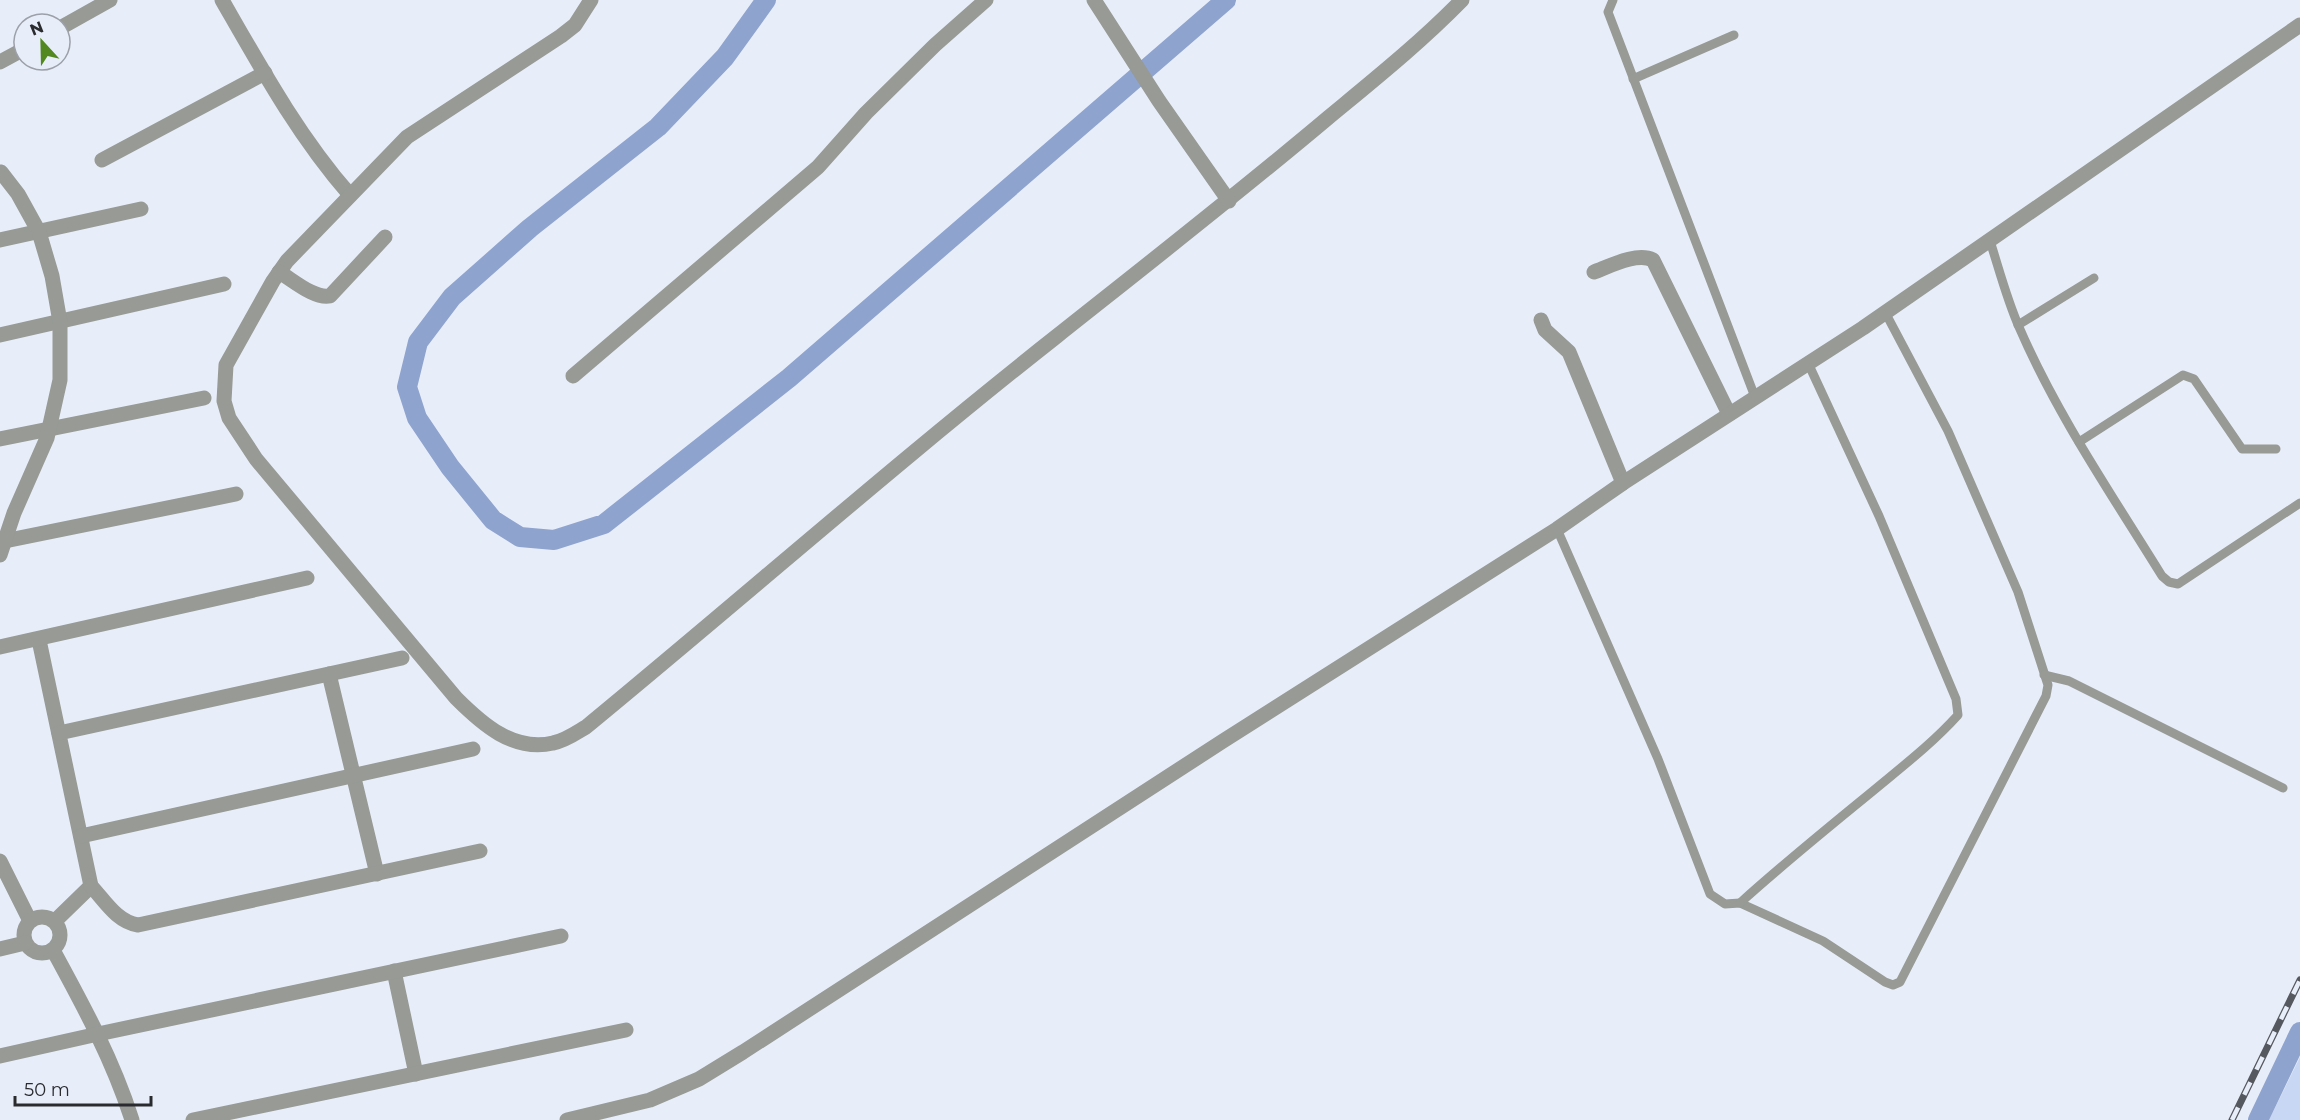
<svg xmlns="http://www.w3.org/2000/svg" width="2300" height="1120" font-family="Montserrat,sans-serif">
	<rect width="100%" height="100%" fill="#e8eef9"/>
	<!-- green -->
	<path fill="#c8d7f4" d="M2300 1057V1120H2269Z"/>
	<g fill="none" stroke-linecap="round" stroke-linejoin="round">
		<!-- canal -->
		<g stroke="#8ea3ce" stroke-width="20">
			<path d="M766 0 725 57 658 127 530 228 452 297 418 342 407 387 417 418 450 467 493 520 520 537 554 540 604 524 789 378 1226 0"/>
			<path d="M2258 1120 2300 1032"/>
		</g>
		<!-- service -->
		<g stroke="#979a95" stroke-width="9">
			<path d="M1613 0 1608 12 1755 397"/>
			<path d="M1633 79 1734 35"/>
			<path d="M1990 241C1999 269 2007 300 2019 327 2057 415 2112 495 2162 576L2169 582 2178 584 2300 503"/>
			<path d="M2018 325 2094 278"/>
			<path d="M2079 442 2183 375 2194 379 2242 449H2276"/>
			<path d="M1557 529 1658 759 1710 894 1725 904 1740 903 1823 941 1885 982 1893 985 1900 982 2046 696 2048 685 2018 592 1948 431 1885 312"/>
			<path d="M2044 675 2069 681 2283 788"/>
			<path d="M1740 903C1782 865 1825 830 1868 795 1899 769 1931 745 1958 715L1956 699 1879 516 1808 363"/>
		</g>
		<!-- minor -->
		<g stroke="#979a95" stroke-width="15">
			<path d="M222 0C261 68 299 137 350 195"/>
			<path d="M591 0 575 25 561 36 407 137 287 261 273 281 226 365 224 401 229 418 256 459 456 698C482 724 513 752 553 743 565 741 576 733 586 727 744 597 897 462 1057 336 1149 263 1240 192 1329 117 1375 79 1421 42 1462 0"/>
			<path d="M1094 0 1159 101 1229 201"/>
			<path d="M60 28 110 0"/>
			<path d="M0 62 24 49"/>
			<path d="M102 160 265 73"/>
			<path d="M0 240 141 209"/>
			<path d="M279 272C293 280 314 299 330 296L385 237"/>
			<path d="M1594 272C1610 266 1637 252 1653 260L1729 414"/>
			<path d="M1541 320 1545 330 1569 352 1623 483"/>
			<path d="M0 335 224 284"/>
			<path d="M573 376 818 167 866 113 935 45 986 0"/>
			<path d="M0 439 204 398"/>
			<path d="M0 542 236 494"/>
			<path d="M0 555 14 513 47 438 60 380V322L52 276 39 232 18 194 1 172"/>
			<path d="M39 640 91 886 55 921"/>
			<path d="M0 647 307 578"/>
			<path d="M329 674 377 874"/>
			<path d="M59 733 402 658"/>
			<path d="M81 836 473 749"/>
			<path d="M0 861 30 921"/>
			<path d="M91 886C105 901 117 922 138 925L480 851"/>
			<circle cx="42" cy="935" r="18"/>
			<path d="M0 949 25 943"/>
			<path d="M53 950C83 1005 113 1060 132 1120"/>
			<path d="M394 971 416 1074"/>
			<path d="M0 1056 98 1034 561 936"/>
			<path d="M193 1120 626 1030"/>
			<path d="M567 1120 650 1100 699 1079 743 1052 1223 741 1557 529 1623 483 1863 328 2300 25"/>
		</g>
		<!-- rail casing -->
		<g stroke="#55585e" stroke-width="7">
			<path id="rail" d="M2232 1120 2300 980"/>
		</g>
		<!-- rail -->
		<use href="#rail" stroke="#e8eef9" stroke-width="4.5" stroke-dasharray="14" stroke-linecap="butt"/>
	</g>
	<!-- north arrow -->
	<g transform="translate(42 42) rotate(338)"><circle r="28" fill="#e8eef9" stroke="#9ca0a8" stroke-width="1.5"/>
	<path d="M0-4.5L10 22L0 15L-10 22Z" fill="#538820"/>
	<text y="-9" font-size="16" font-weight="bold" text-anchor="middle" fill="#292b2f">N</text>
	</g>
	<!-- scale -->
	<path d="M15 1096v9h136v-9" fill="none" stroke="#292b2f" stroke-width="3"/>
	<text x="24" y="1096" font-size="18" fill="#292b2f" stroke="#e8eef9" stroke-width="4.5" paint-order="stroke">50 m</text>
</svg>
